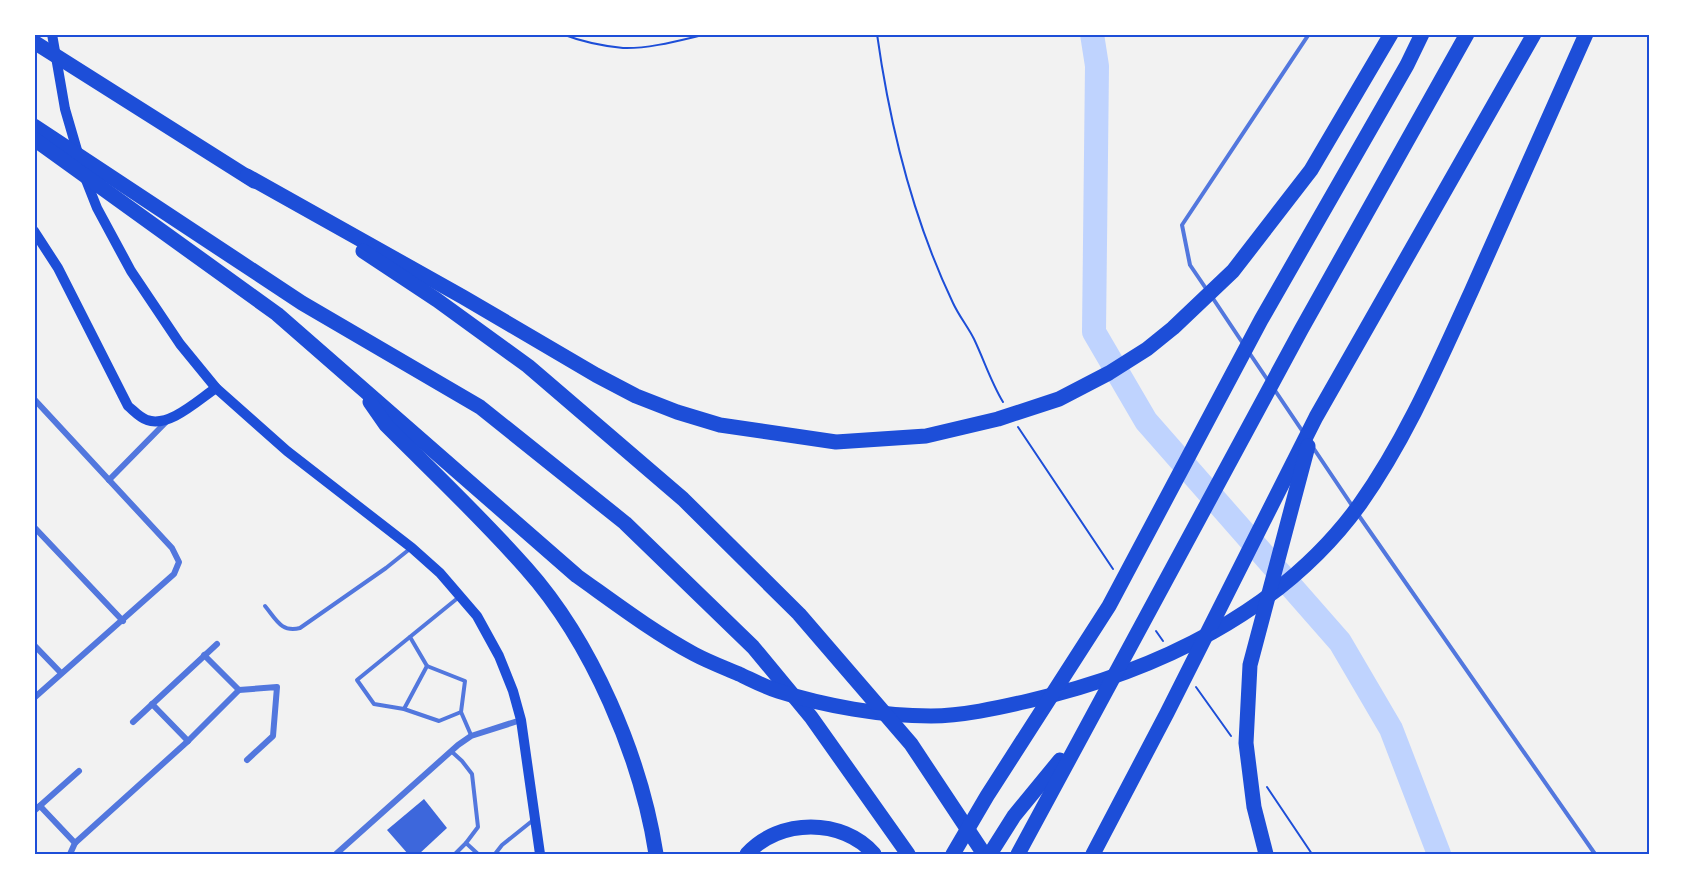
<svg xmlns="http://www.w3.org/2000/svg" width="1684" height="889" font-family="Cabin,sans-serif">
	<rect width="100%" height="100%" fill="#f2f2f2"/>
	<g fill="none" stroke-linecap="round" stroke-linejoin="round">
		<!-- river -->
		<path stroke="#bfd3fe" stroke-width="24" d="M1092 34 1097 66 1094 332 1146 421 1340 642 1391 729 1439 854"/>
	</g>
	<!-- building -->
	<path fill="#3d67dc" d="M424 799 447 828 419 854H408L387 830Z"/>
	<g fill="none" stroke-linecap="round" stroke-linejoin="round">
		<!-- path -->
		<g stroke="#1d4ed8" stroke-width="2">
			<path d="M562 34C580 41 603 46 623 48 649 49 681 40 707 34"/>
			<path d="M877 34C890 127 913 219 953 303 959 316 968 327 974 339 984 360 991 382 1003 402"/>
			<path d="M1018 427 1113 569"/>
			<path d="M1156 631 1163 641"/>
			<path d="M1196 687 1231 736"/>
			<path d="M1267 787 1312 854"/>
		</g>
		<!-- service -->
		<g stroke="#5277de" stroke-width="4">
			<path d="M1207 290 1190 265 1182 225 1309 34"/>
			<path d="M1212 297 1244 345"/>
			<path d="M1248 351 1269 382"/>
			<path d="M1274 389 1303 432"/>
			<path d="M1312 446 1353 507"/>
			<path d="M1357 513 1595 854"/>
			<path d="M265 606C276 619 281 633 300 628L386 568 411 548"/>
			<path d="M410 637 427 666"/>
			<path d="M404 709 374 704 357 680 459 597"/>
			<path d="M461 712 439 721 404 709 427 666 465 681 461 712 471 735"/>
			<path d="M451 751 462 761 472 774 478 827 466 843"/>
			<path d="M455 854 466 843 478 854"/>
			<path d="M495 854 502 845 532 821"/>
		</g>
		<!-- minor -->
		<g stroke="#5277de" stroke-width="6">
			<path d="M34 399 172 548 179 562 174 574 34 698"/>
			<path d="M109 480 167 421"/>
			<path d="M34 527 123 621"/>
			<path d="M34 645 61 673"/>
			<path d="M204 655 239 690"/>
			<path d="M152 704 188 741"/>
			<path d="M133 722 217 644"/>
			<path d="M40 806 75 843"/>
			<path d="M34 811 79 771"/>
			<path d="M70 854 75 843 188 741 239 690 277 687 273 736 247 760"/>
			<path d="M336 854 458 745 471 736 521 720"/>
		</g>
		<!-- secondary -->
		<g stroke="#1d4ed8" stroke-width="10">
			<path d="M52 34 65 109 79 157"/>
			<path d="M84 175 97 208 131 271 180 344 216 388 287 451 412 548 440 573 477 616 499 656 513 691 521 720 540 854"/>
			<path d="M34 231 58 268 128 406C134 411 140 418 147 420 169 428 198 400 216 388"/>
		</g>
		<!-- motorway -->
		<g stroke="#1d4ed8" stroke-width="15">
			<path d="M34 42 254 181"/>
			<path d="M34 126 302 303 480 407 625 523 753 647 811 717 908 854"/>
			<path d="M34 139 277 314 577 576C615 603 653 632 694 654 709 662 725 668 739 674 752 680 765 687 778 691 825 706 881 716 931 716 962 716 998 708 1028 701 1155 672 1282 612 1360 504 1406 439 1438 364 1471 292 1509 206 1548 120 1586 34"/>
			<path d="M247 176 463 297 596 375 636 396 677 412 720 425 836 442 926 436 998 419 1059 399 1109 373 1147 349 1173 328 1233 271 1311 170 1391 34"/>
			<path d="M363 251 437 300 528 366 683 499 799 614 911 744 984 854"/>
			<path d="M370 402 386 425C433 472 482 518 526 568 592 642 641 757 656 854"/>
			<path d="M747 854C779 818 843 818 874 854"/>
			<path d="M953 854 987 796 1109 606 1261 320 1407 65 1422 34"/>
			<path d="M990 854 1014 816 1060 760"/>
			<path d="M1018 854 1301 330 1467 34"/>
			<path d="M1093 854 1167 713 1316 417 1534 34"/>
			<path d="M1266 854 1254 807 1246 743 1250 665 1308 446"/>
		</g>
	</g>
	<!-- border -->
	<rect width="1684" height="889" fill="none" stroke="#ffffff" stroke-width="72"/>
	<rect x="36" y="36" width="1612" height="817" fill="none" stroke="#1d4ed8" stroke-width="2"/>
</svg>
